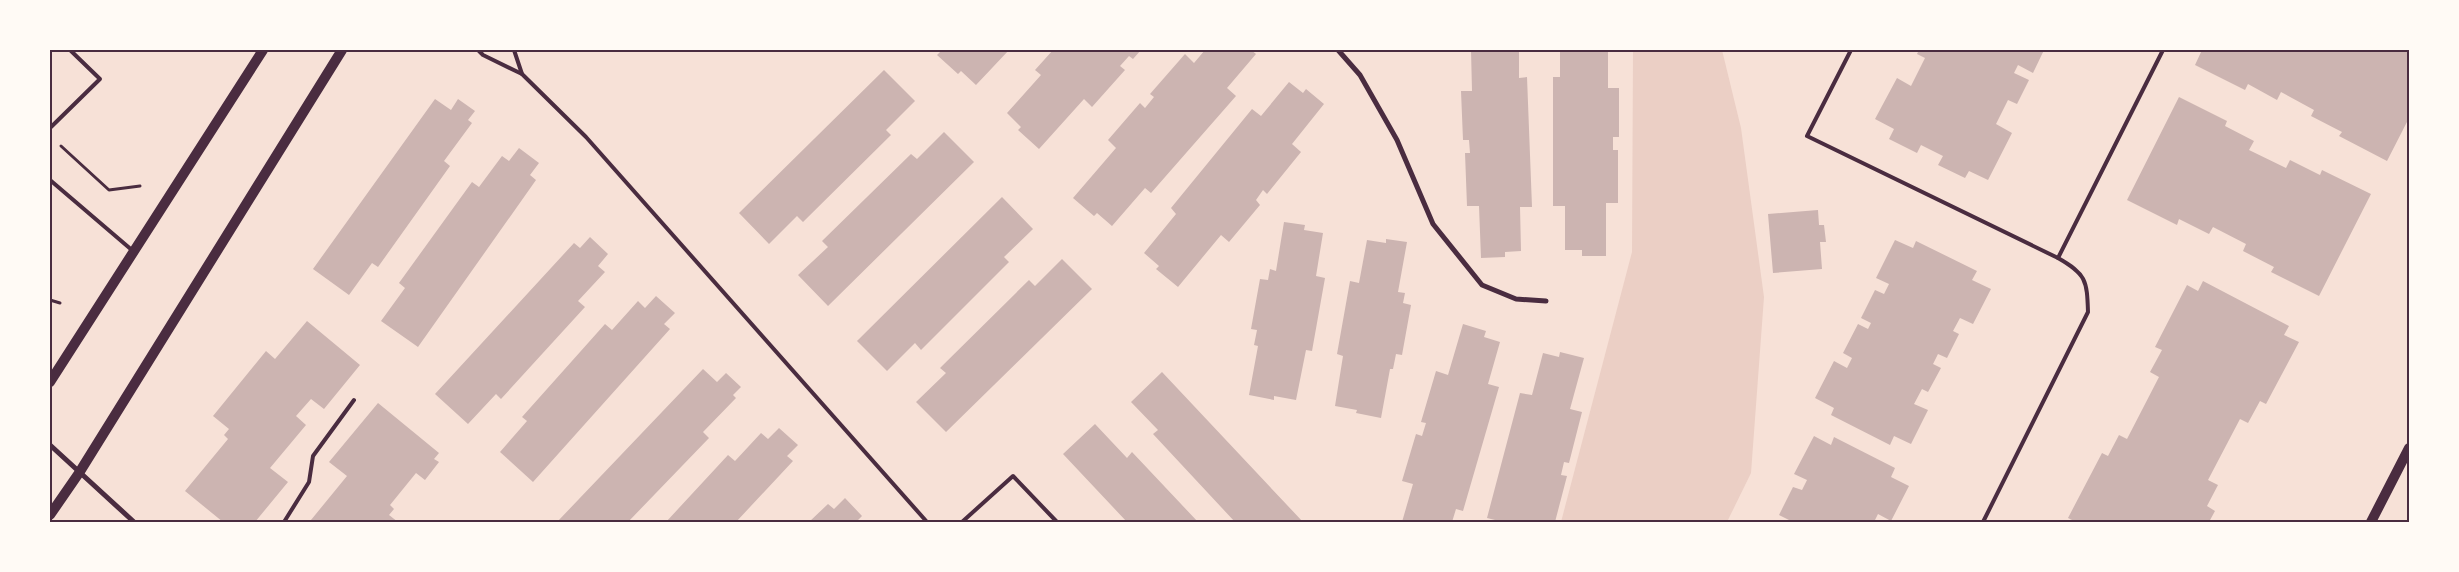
<svg xmlns="http://www.w3.org/2000/svg" width="2459" height="572" font-family="Poppins,sans-serif">
	<rect width="100%" height="100%" fill="#f7e1d7"/>
	<!-- green -->
	<path fill="#ebcfc5" d="M1633 50H1722L1741 128 1764 297 1751 473 1727 522H1561L1632 252Z"/>
	<!-- building -->
	<g fill="#ccb4b1">
		<path d="M942 50H1009L976 85 961 71 958 74 937 55Z"/>
		<path d="M1053 50H1141L1133 59 1129 56 1120 66 1125 70 1092 107 1084 99 1039 149 1018 130 1021 127 1007 113 1041 75 1035 70Z"/>
		<path d="M1205 50H1251L1256 54 1227 88 1236 96 1151 193 1145 188 1112 226 1097 213 1094 216 1073 198 1116 148 1108 140 1140 103 1145 108 1154 97 1150 94 1185 54 1194 63Z"/>
		<path d="M1471 50H1519V78L1527 77 1532 207H1520L1521 251 1505 252V257L1481 258 1479 206H1467L1465 153H1470L1469 140H1463L1461 91H1472Z"/>
		<path d="M1560 50H1608V88H1619V137H1613V150H1618V203H1606V256H1582V250H1565V206H1553V77H1560Z"/>
		<path d="M1919 50H2044L2033 73 2018 65 2014 73 2029 80 2017 104 2008 100 1996 124 2012 133 1988 180 1969 171 1965 178 1938 165 1943 156 1921 145 1917 153 1889 139 1894 129 1875 119 1897 78 1911 86 1925 58 1917 54Z"/>
		<path d="M2202 50H2409V118L2387 161 2339 136 2342 132 2311 116 2314 110 2281 92 2277 100 2248 84 2245 90 2195 65Z"/>
		<path d="M884 70 915 101 886 130 891 135 803 222 797 216 769 244 739 213Z"/>
		<path d="M1289 82 1303 93 1306 89 1324 104 1292 144 1301 152 1267 194 1263 190 1256 200 1260 205 1229 242 1221 235 1178 287 1156 269 1159 266 1144 253 1176 214 1171 208 1252 109 1261 116Z"/>
		<path d="M2179 97 2227 121 2225 126 2254 141 2249 150 2286 168 2290 160 2320 175 2322 170 2371 194 2319 296 2271 272 2274 267 2243 251 2246 244 2213 227 2209 234 2179 219 2177 225 2127 200Z"/>
		<path d="M435 99 451 110 458 99 475 111 468 120 472 123 444 161 450 166 378 267 372 263 349 295 313 269Z"/>
		<path d="M944 132 974 162 828 306 798 275 828 247 822 241 911 154 917 159Z"/>
		<path d="M519 148 539 163 530 175 536 180 418 347 381 321 405 288 399 283 472 182 479 187 502 156 509 161Z"/>
		<path d="M1002 197 1033 229 1004 257 1009 262 921 350 915 343 887 371 857 341Z"/>
		<path d="M1818 210 1819 225H1824L1826 242H1820L1822 269 1773 273 1768 214Z"/>
		<path d="M1284 222 1305 225 1304 230 1323 233 1316 276 1325 278 1312 351 1306 350 1296 400 1274 396V400L1249 395 1258 346 1254 345 1257 330 1251 329 1260 279 1268 280 1270 269 1276 271Z"/>
		<path d="M590 237 608 254 598 266 605 272 578 301 585 307 501 399 496 394 468 424 435 394 574 243 580 248Z"/>
		<path d="M1386 239 1407 242 1398 292 1405 293 1403 303 1411 305 1402 355 1396 354 1393 369H1390L1381 418 1356 413 1357 410 1335 406 1343 356 1337 354 1350 281 1359 283 1367 240 1386 243Z"/>
		<path d="M1895 240 1913 248 1916 241 1977 271 1972 280 1991 289 1973 324 1960 318 1953 331 1959 334 1947 358 1938 354 1933 364 1941 368 1928 392 1922 389 1914 404 1928 410 1911 444 1894 436 1890 445 1831 415 1834 408 1815 398 1834 361 1847 368 1852 358 1843 353 1858 324 1868 329 1871 323 1861 318 1875 290 1884 294 1889 284 1876 278Z"/>
		<path d="M1062 259 1092 289 946 432 916 402 946 373 940 368 1029 280 1035 286Z"/>
		<path d="M2203 281 2289 326 2284 335 2299 342 2266 404 2260 401 2248 423 2240 419 2208 480 2218 485 2207 506 2215 511 2209 522H2076L2068 518 2102 453 2108 456 2119 435 2127 439 2159 377 2150 372 2162 350 2155 347 2187 285 2198 291Z"/>
		<path d="M656 296 675 313 664 324 670 329 533 482 500 452 527 421 522 417 605 324 612 330 638 301 645 308Z"/>
		<path d="M307 321 360 365 324 409 311 399 296 416 306 425 270 468 288 482 255 522H223L185 491 228 439 224 435 229 429 213 416 266 351 275 359Z"/>
		<path d="M1463 324 1486 331 1484 337 1500 342 1488 384 1499 387 1463 511 1456 509 1452 522H1402L1413 484 1402 481 1416 434 1422 436 1426 423 1421 422 1436 371 1448 375Z"/>
		<path d="M1560 352 1584 358 1570 409 1582 412 1569 463 1564 462 1561 475 1567 476 1555 522H1494L1495 520 1487 518 1520 393 1532 395 1543 353 1559 357Z"/>
		<path d="M703 369 717 382 726 373 741 387 733 395 736 398 703 432 709 438 628 522 558 521Z"/>
		<path d="M1162 372 1303 522H1235L1153 434 1158 430 1131 402Z"/>
		<path d="M378 403 439 453 434 459 439 462 425 480 416 473 390 505 394 509 389 515 398 522H314L311 520 347 476 329 462Z"/>
		<path d="M1095 424 1127 458 1132 452 1198 522H1127L1063 454Z"/>
		<path d="M779 428 798 445 787 456 793 461 736 522H666L728 455 735 461 761 433 768 439Z"/>
		<path d="M1814 436 1831 445 1834 437 1895 468 1891 477 1909 486 1891 521 1878 514 1874 522H1788L1789 520 1779 515 1793 487 1802 490 1807 480 1794 474Z"/>
		<path d="M845 498 862 516 856 522H809L828 504 834 509Z"/>
	</g>
	<g fill="none" stroke-linecap="round" stroke-linejoin="round">
		<!-- path -->
		<g stroke="#4a2c40" stroke-width="3">
			<path d="M61 146 109 190 140 186"/>
			<path d="M50 300 60 303"/>
		</g>
		<!-- service -->
		<g stroke="#4a2c40" stroke-width="4">
			<path d="M478 50 483 55 522 74 586 137 927 522"/>
			<path d="M514 50 522 74"/>
			<path d="M1851 50 1807 136 2058 258"/>
			<path d="M50 128 100 79 70 50"/>
			<path d="M50 180 133 251"/>
			<path d="M284 522 309 482 313 456 354 400"/>
			<path d="M962 522 1013 476 1057 522"/>
			<path d="M1983 522 2088 312C2087 280 2086 274 2058 258L2163 50"/>
		</g>
		<!-- minor -->
		<g stroke="#4a2c40" stroke-width="5">
			<path d="M1338 50 1360 75 1397 140 1433 224 1482 285 1516 299 1546 301"/>
			<path d="M50 445 134 522"/>
		</g>
		<!-- secondary -->
		<g stroke="#4a2c40" stroke-width="10">
			<path d="M50 382 263 50"/>
			<path d="M50 515 79 473 342 50"/>
			<path d="M2371 522 2409 448"/>
		</g>
	</g>
	<!-- border -->
	<rect width="2459" height="572" fill="none" stroke="#fffaf5" stroke-width="102"/>
	<rect x="51" y="51" width="2357" height="470" fill="none" stroke="#4a2c40" stroke-width="2"/>
</svg>
